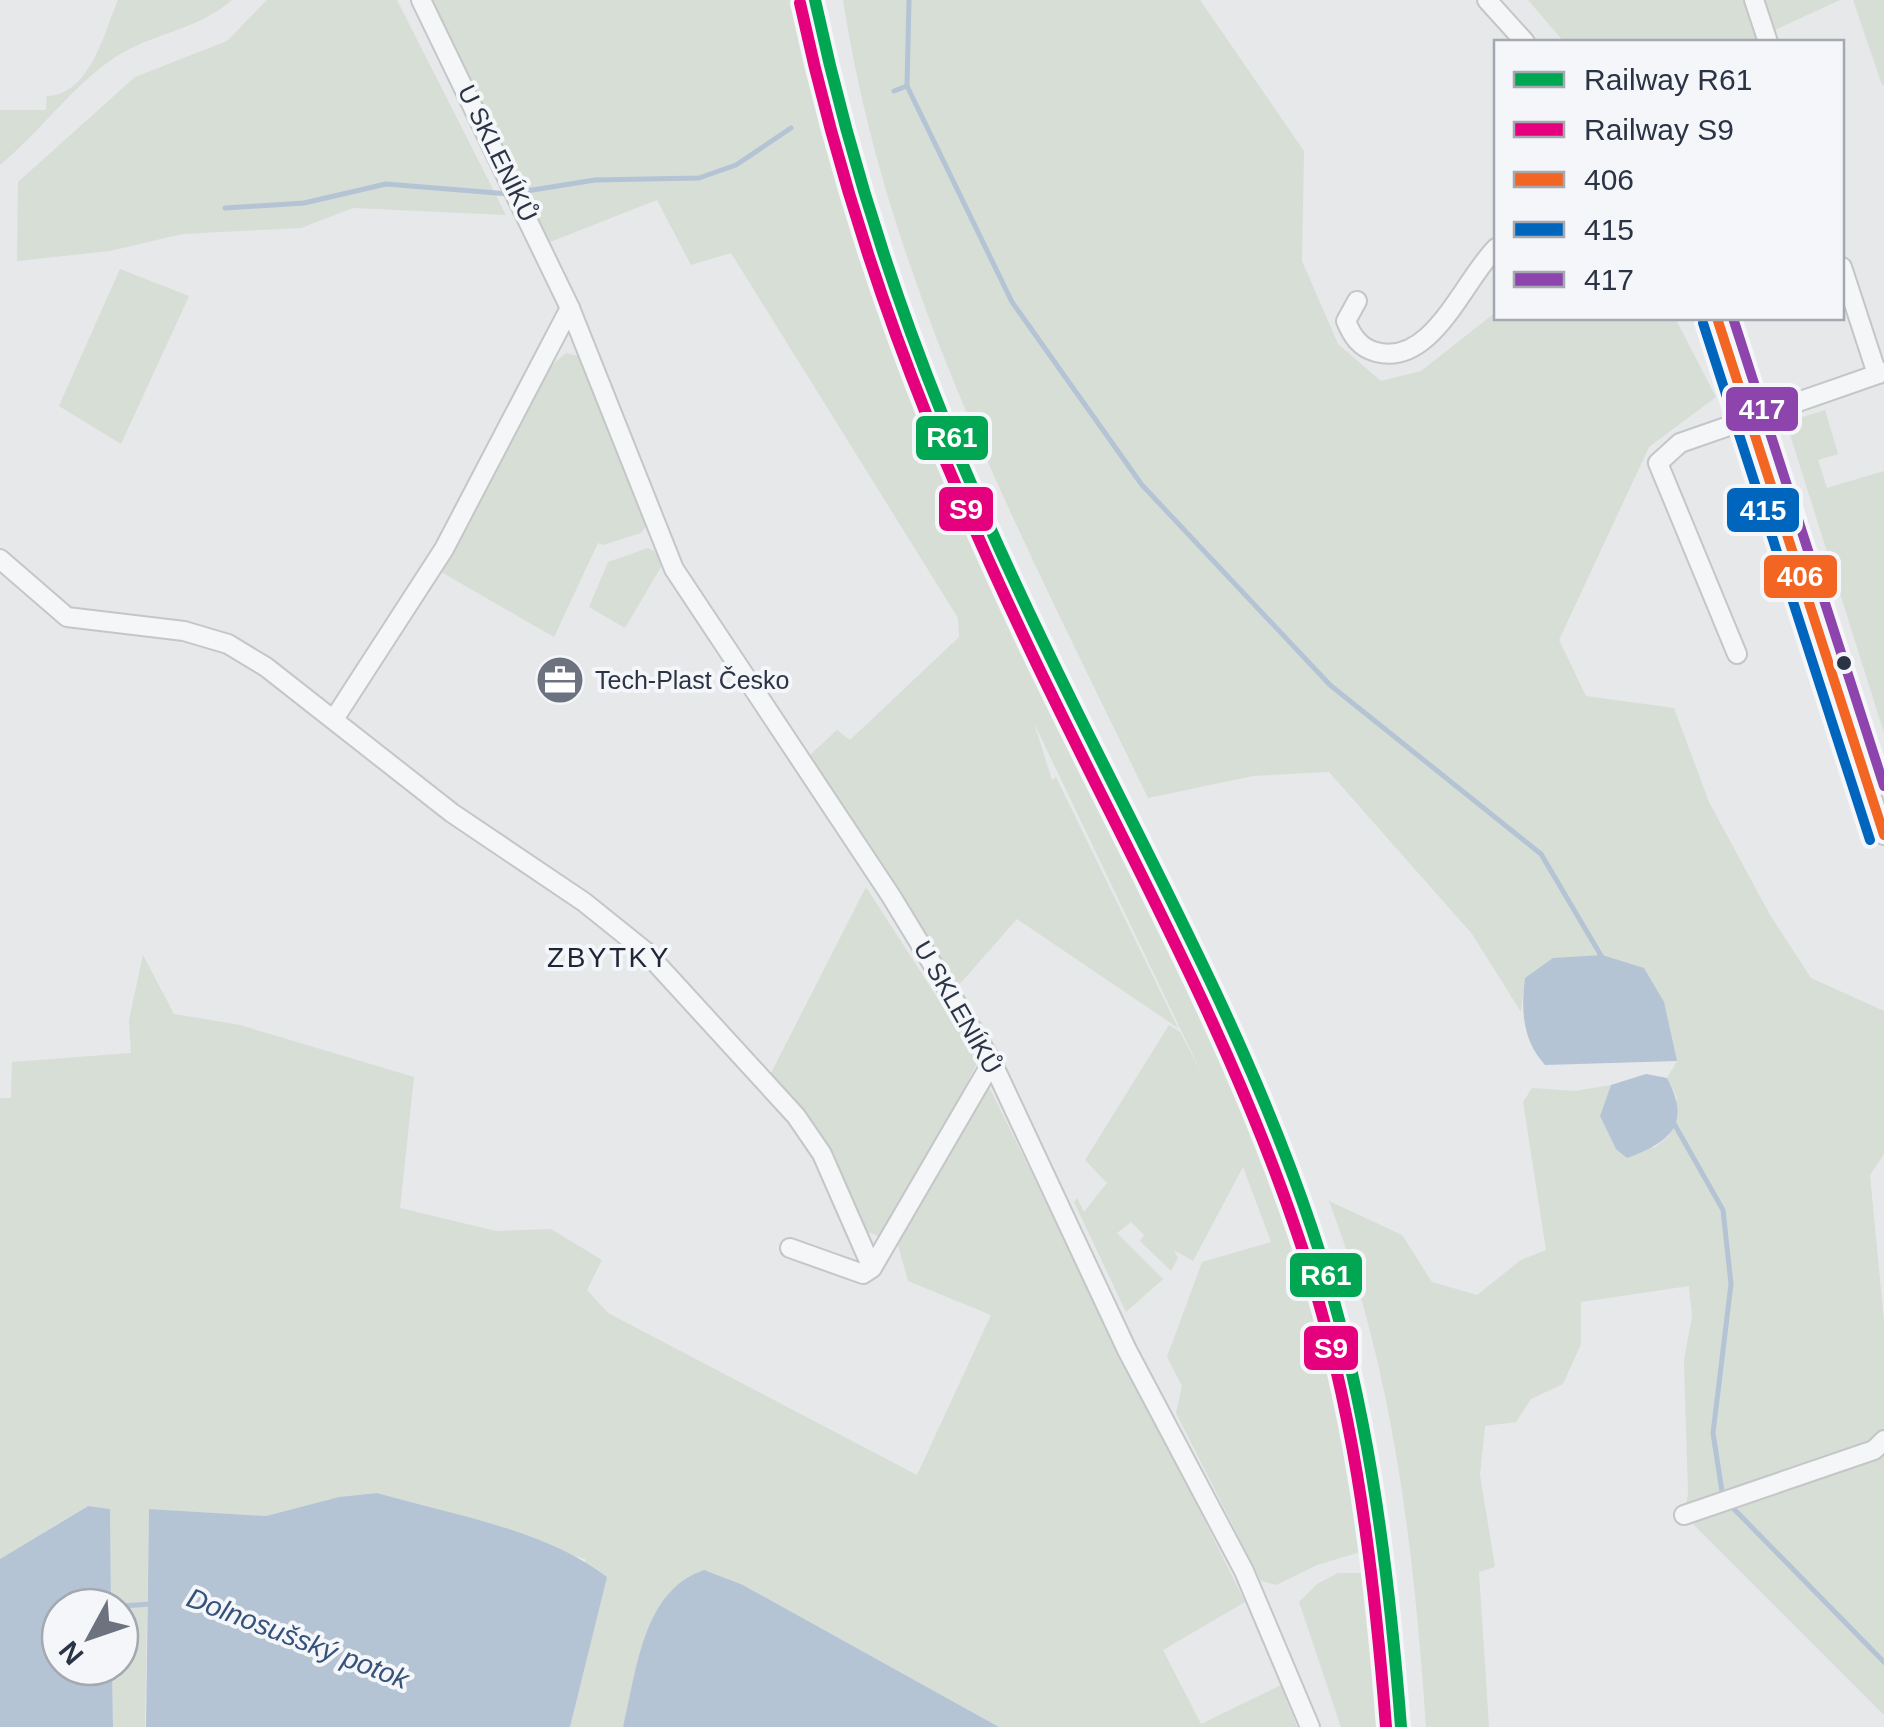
<svg xmlns="http://www.w3.org/2000/svg" width="1884" height="1727" font-family="Helvetica,sans-serif">
	<rect width="100%" height="100%" fill="#e6e8ea"/>
	<!-- green -->
	<g fill="#d6ded6">
		<path d="M118 0H232C198 30 152 33 114 58 71 87 40 132 0 165V110H46L47 96C90 95 104 33 118 0Z"/>
		<path d="M267 0H397L506 215 353 208 301 228 182 234 110 251 17 261 18 182 135 77 227 41Z"/>
		<path d="M432 0H799C885 555 1301 992 1367 1550L1317 1565 1276 1585 1261 1581 1176 1413 1182 1386 1167 1357 1202 1262 1271 1242 1243 1167 1193 1261 1174 1250 1178 1258 1171 1271 1140 1241 1144 1235 1131 1222 1117 1233 1163 1279 1126 1312 1074 1202 1077 1198 1084 1212 1107 1183 1085 1160 1169 1025 1180 1032 1202 1074 1034 723 1052 780 1056 777 1178 1028 1017 919 958 986 811 760V754L837 730 850 740 959 637 958 618 731 253 691 265 657 200 550 242Z"/>
		<path d="M843 0H1200L1304 151 1302 261 1338 344 1381 381 1421 371 1496 312V318H1675L1716 397 1649 447 1559 640 1586 696 1674 708 1709 802 1770 915 1811 978 1884 1011V1154L1870 1175 1884 1322V1715L1684 1515 1688 1494 1684 1360 1692 1316 1689 1286 1581 1302V1344L1563 1384 1531 1399 1516 1422 1485 1426 1480 1475 1495 1567 1479 1572 1489 1727H1426C1414 1548 1393 1369 1329 1201L1402 1235 1432 1282 1477 1295 1521 1260 1546 1250 1523 1102 1532 1088 1575 1091 1611 1085 1600 1116 1654 1148 1669 1136 1677 1097 1667 1078 1677 1061 1525 978 1521 1012 1472 934 1329 772 1253 776 1148 798C1024 541 887 286 843 0Z"/>
		<path d="M1528 0H1840L1749 42H1564Z"/>
		<path d="M1853 0H1884V85H1882Z"/>
		<path d="M120 269 189 296 121 444 59 406Z"/>
		<path d="M566 353 582 357 646 526 641 533 603 545 598 543 554 637 436 569 551 366Z"/>
		<path d="M1825 410 1838 454 1818 460 1827 488 1884 471V733L1788 428 1793 420Z"/>
		<path d="M648 548 656 552 662 565 625 628 589 607 608 562Z"/>
		<path d="M866 887 978 1061 896 1225 881 1237 863 1230 769 1077Z"/>
		<path d="M143 955 174 1014 240 1025 414 1077 400 1208 496 1231 551 1229 602 1260 587 1290 608 1313 917 1475 991 1315 908 1281 898 1245 986 1081 1245 1602 1163 1650 1201 1724 1281 1685 1297 1727H999L743 1585 647 1631 623 1727H570L590 1641 585 1559 377 1493 339 1497 266 1516 149 1509 145 1727H113L112 1667H120V1607H111L110 1509 87 1506 0 1559V1098H11L12 1062 131 1053 129 1020Z"/>
		<path d="M1338 1573H1370L1382 1727H1341L1299 1602 1317 1584Z"/>
	</g>
	<!-- water -->
	<g fill="#b4c4d5">
		<path d="M1602 955 1644 968 1664 1002 1677 1061 1545 1065C1522 1040 1521 1009 1525 978L1553 958Z"/>
		<path d="M1646 1074 1667 1078C1692 1125 1670 1142 1627 1158L1616 1149 1600 1116 1611 1085Z"/>
		<path d="M377 1493C452 1515 545 1529 607 1577L570 1727H146L149 1509 266 1516 339 1497Z"/>
		<path d="M88 1506 110 1509 111 1607H60V1667H112L113 1727H0V1559Z"/>
		<path d="M704 1570 743 1585 999 1727H623C637 1671 642 1591 704 1570Z"/>
	</g>
	<g fill="none" stroke-linecap="round" stroke-linejoin="round">
		<!-- stream -->
		<g stroke="#b4c4d5" stroke-width="5">
			<path d="M909 0 907 86 1012 302 1142 485 1330 685 1541 854 1603 959"/>
			<path d="M894 91 907 86"/>
			<path d="M520 192 595 180 699 178 736 165 791 128"/>
			<path d="M225 208 304 203 386 184 509 194"/>
			<path d="M1672 1120 1723 1210 1731 1284 1713 1433 1723 1498"/>
			<path d="M1731 1506 1884 1662"/>
			<path d="M106 1607 152 1604"/>
		</g>
		<!-- minor casing -->
		<g stroke="#c4c6c8" stroke-width="22">
			<g id="minor">
				<path d="M421 0 570 308 674 569 891 896 992 1062 1127 1350 1244 1571 1310 1727"/>
				<path d="M1487 0 1525 42"/>
				<path d="M1754 0 1768 42"/>
				<path d="M1842 267 1877 374"/>
				<path d="M1357 301 1346 321C1352 336 1360 348 1376 352 1432 367 1463 281 1496 248"/>
				<path d="M1717 318 1884 835"/>
				<path d="M0 559 67 617 184 631 228 644 266 667 452 813 584 902 645 951 796 1116 822 1154 872 1268 863 1274 790 1248"/>
				<path d="M1737 654 1658 463 1680 443 1884 372"/>
				<path d="M334 719 444 549 570 308"/>
				<path d="M872 1268 992 1062"/>
				<path d="M1684 1515 1874 1450 1884 1440"/>
			</g>
		</g>
		<!-- minor -->
		<use href="#minor" stroke="#f5f6f7" stroke-width="18"/>
		<!-- bus-1 casing -->
		<g stroke="#f4f6f9" stroke-width="18">
			<path id="bus-1" d="M1717 318 1884 835"/>
		</g>
		<!-- bus-2 casing -->
		<g stroke="#f4f6f9" stroke-width="18">
			<path id="bus-2" d="M1703 323 1870 840"/>
		</g>
		<!-- bus-3 casing -->
		<g stroke="#f4f6f9" stroke-width="18">
			<path id="bus-3" d="M1733 318 1884 786"/>
		</g>
		<!-- bus-1 -->
		<use href="#bus-1" stroke="#f26522" stroke-width="10"/>
		<!-- bus-2 -->
		<use href="#bus-2" stroke="#0065bd" stroke-width="10"/>
		<!-- bus-3 -->
		<use href="#bus-3" stroke="#8e44ad" stroke-width="10"/>
		<!-- rail-1 casing -->
		<g stroke="#f4f6f9" stroke-width="20">
			<path id="rail-1" d="M815 0C865 233 943 436 1047 650 1138 840 1245 1028 1312 1229 1366 1390 1388 1558 1401 1727"/>
		</g>
		<!-- rail-2 casing -->
		<g stroke="#f4f6f9" stroke-width="20">
			<path id="rail-2" d="M800 3C851 239 928 436 1031 652 1122 843 1228 1029 1296 1230 1352 1390 1373 1558 1386 1727"/>
		</g>
		<!-- rail-1 -->
		<use href="#rail-1" stroke="#00a651" stroke-width="12"/>
		<!-- rail-2 -->
		<use href="#rail-2" stroke="#e5007d" stroke-width="12"/>
	</g>
	<!-- icons -->
	<defs>
		<g id="office-disc" transform="scale(2.5)"><circle r="9.5" fill="#6c737f" stroke="#f4f6f9"/><path d="M-6-3h4V-5.5h4V-3h4V5H-6ZM-1-4.5V-3h2v-1.5ZM-6 0V1H6V0Z" fill="#fff"/></g>
	</defs>
	<g fill-rule="evenodd">
		<use href="#office-disc" x="560" y="680"/>
	</g>
	<!-- markers -->
	<circle fill="#2b3445" stroke="#f4f6f9" stroke-width="4" cx="1844" cy="663" r="9"/>
	<g text-anchor="middle" stroke-width="8" stroke-linejoin="round" paint-order="stroke">
		<!-- street labels -->
		<g font-size="25" fill="#2b3445" stroke="#f4f6f9">
			<text transform="translate(498 153) rotate(64)" y="9">U SKLENÍKŮ</text>
			<text transform="translate(958 1007) rotate(60)" y="9">U SKLENÍKŮ</text>
		</g>
		<!-- poi labels -->
		<g font-size="25" fill="#2b3445" stroke="#f4f6f9" text-anchor="start">
			<text x="595" y="689">Tech-Plast Česko</text>
		</g>
		<!-- neighbourhood labels -->
		<g font-size="28" letter-spacing="2.5" fill="#1d2536" stroke="#f4f6f9">
			<text x="609" y="967">ZBYTKY</text>
		</g>
		<!-- water labels -->
		<g font-size="28" font-style="italic" fill="#34527a" stroke="#f4f6f9">
			<text transform="translate(298 1638) rotate(21)" y="10">Dolnosušský potok</text>
		</g>
	</g>
	<g stroke="#f4f6f9" stroke-width="4">
		<rect x="1724" y="385" width="76" height="48" rx="10" fill="#8e44ad"/>
		<rect x="914" y="414" width="76" height="48" rx="10" fill="#00a651"/>
		<rect x="937" y="485" width="58" height="48" rx="10" fill="#e5007d"/>
		<rect x="1725" y="486" width="76" height="48" rx="10" fill="#0065bd"/>
		<rect x="1762" y="553" width="77" height="47" rx="10" fill="#f26522"/>
		<rect x="1288" y="1251" width="76" height="48" rx="10" fill="#00a651"/>
		<rect x="1302" y="1324" width="58" height="48" rx="10" fill="#e5007d"/>
	</g>
	<g font-size="28" text-anchor="middle" font-weight="bold" fill="#fff">
		<text x="1762" y="419">417</text>
		<text x="952" y="447">R61</text>
		<text x="966" y="519">S9</text>
		<text x="1763" y="520">415</text>
		<text x="1800" y="586">406</text>
		<text x="1326" y="1285">R61</text>
		<text x="1331" y="1358">S9</text>
	</g>
	<!-- legend -->
	<rect x="1494" y="40" width="350" height="280" fill="#f4f6f9" stroke="#a4a8b1" stroke-width="2.5"/>
	<rect x="1514" y="72" width="50" height="15" fill="#00a651" stroke="#a4a8b1" stroke-width="2.5"/>
	<text x="1584" y="90" font-size="30" fill="#2b3445">Railway R61</text>
	<rect x="1514" y="122" width="50" height="15" fill="#e5007d" stroke="#a4a8b1" stroke-width="2.5"/>
	<text x="1584" y="140" font-size="30" fill="#2b3445">Railway S9</text>
	<rect x="1514" y="172" width="50" height="15" fill="#f26522" stroke="#a4a8b1" stroke-width="2.5"/>
	<text x="1584" y="190" font-size="30" fill="#2b3445">406</text>
	<rect x="1514" y="222" width="50" height="15" fill="#0065bd" stroke="#a4a8b1" stroke-width="2.5"/>
	<text x="1584" y="240" font-size="30" fill="#2b3445">415</text>
	<rect x="1514" y="272" width="50" height="15" fill="#8e44ad" stroke="#a4a8b1" stroke-width="2.5"/>
	<text x="1584" y="290" font-size="30" fill="#2b3445">417</text>
	<!-- north arrow -->
	<g transform="translate(90 1637) rotate(230)"><circle r="48" fill="#f4f6f9" stroke="#a4a8b1" stroke-width="2.5"/>
	<path d="M0-8L18 38L0 25L-18 38Z" fill="#6c737f"/>
	<text y="-15" font-size="28" font-weight="bold" text-anchor="middle" fill="#2b3445">N</text>
	</g>
</svg>
